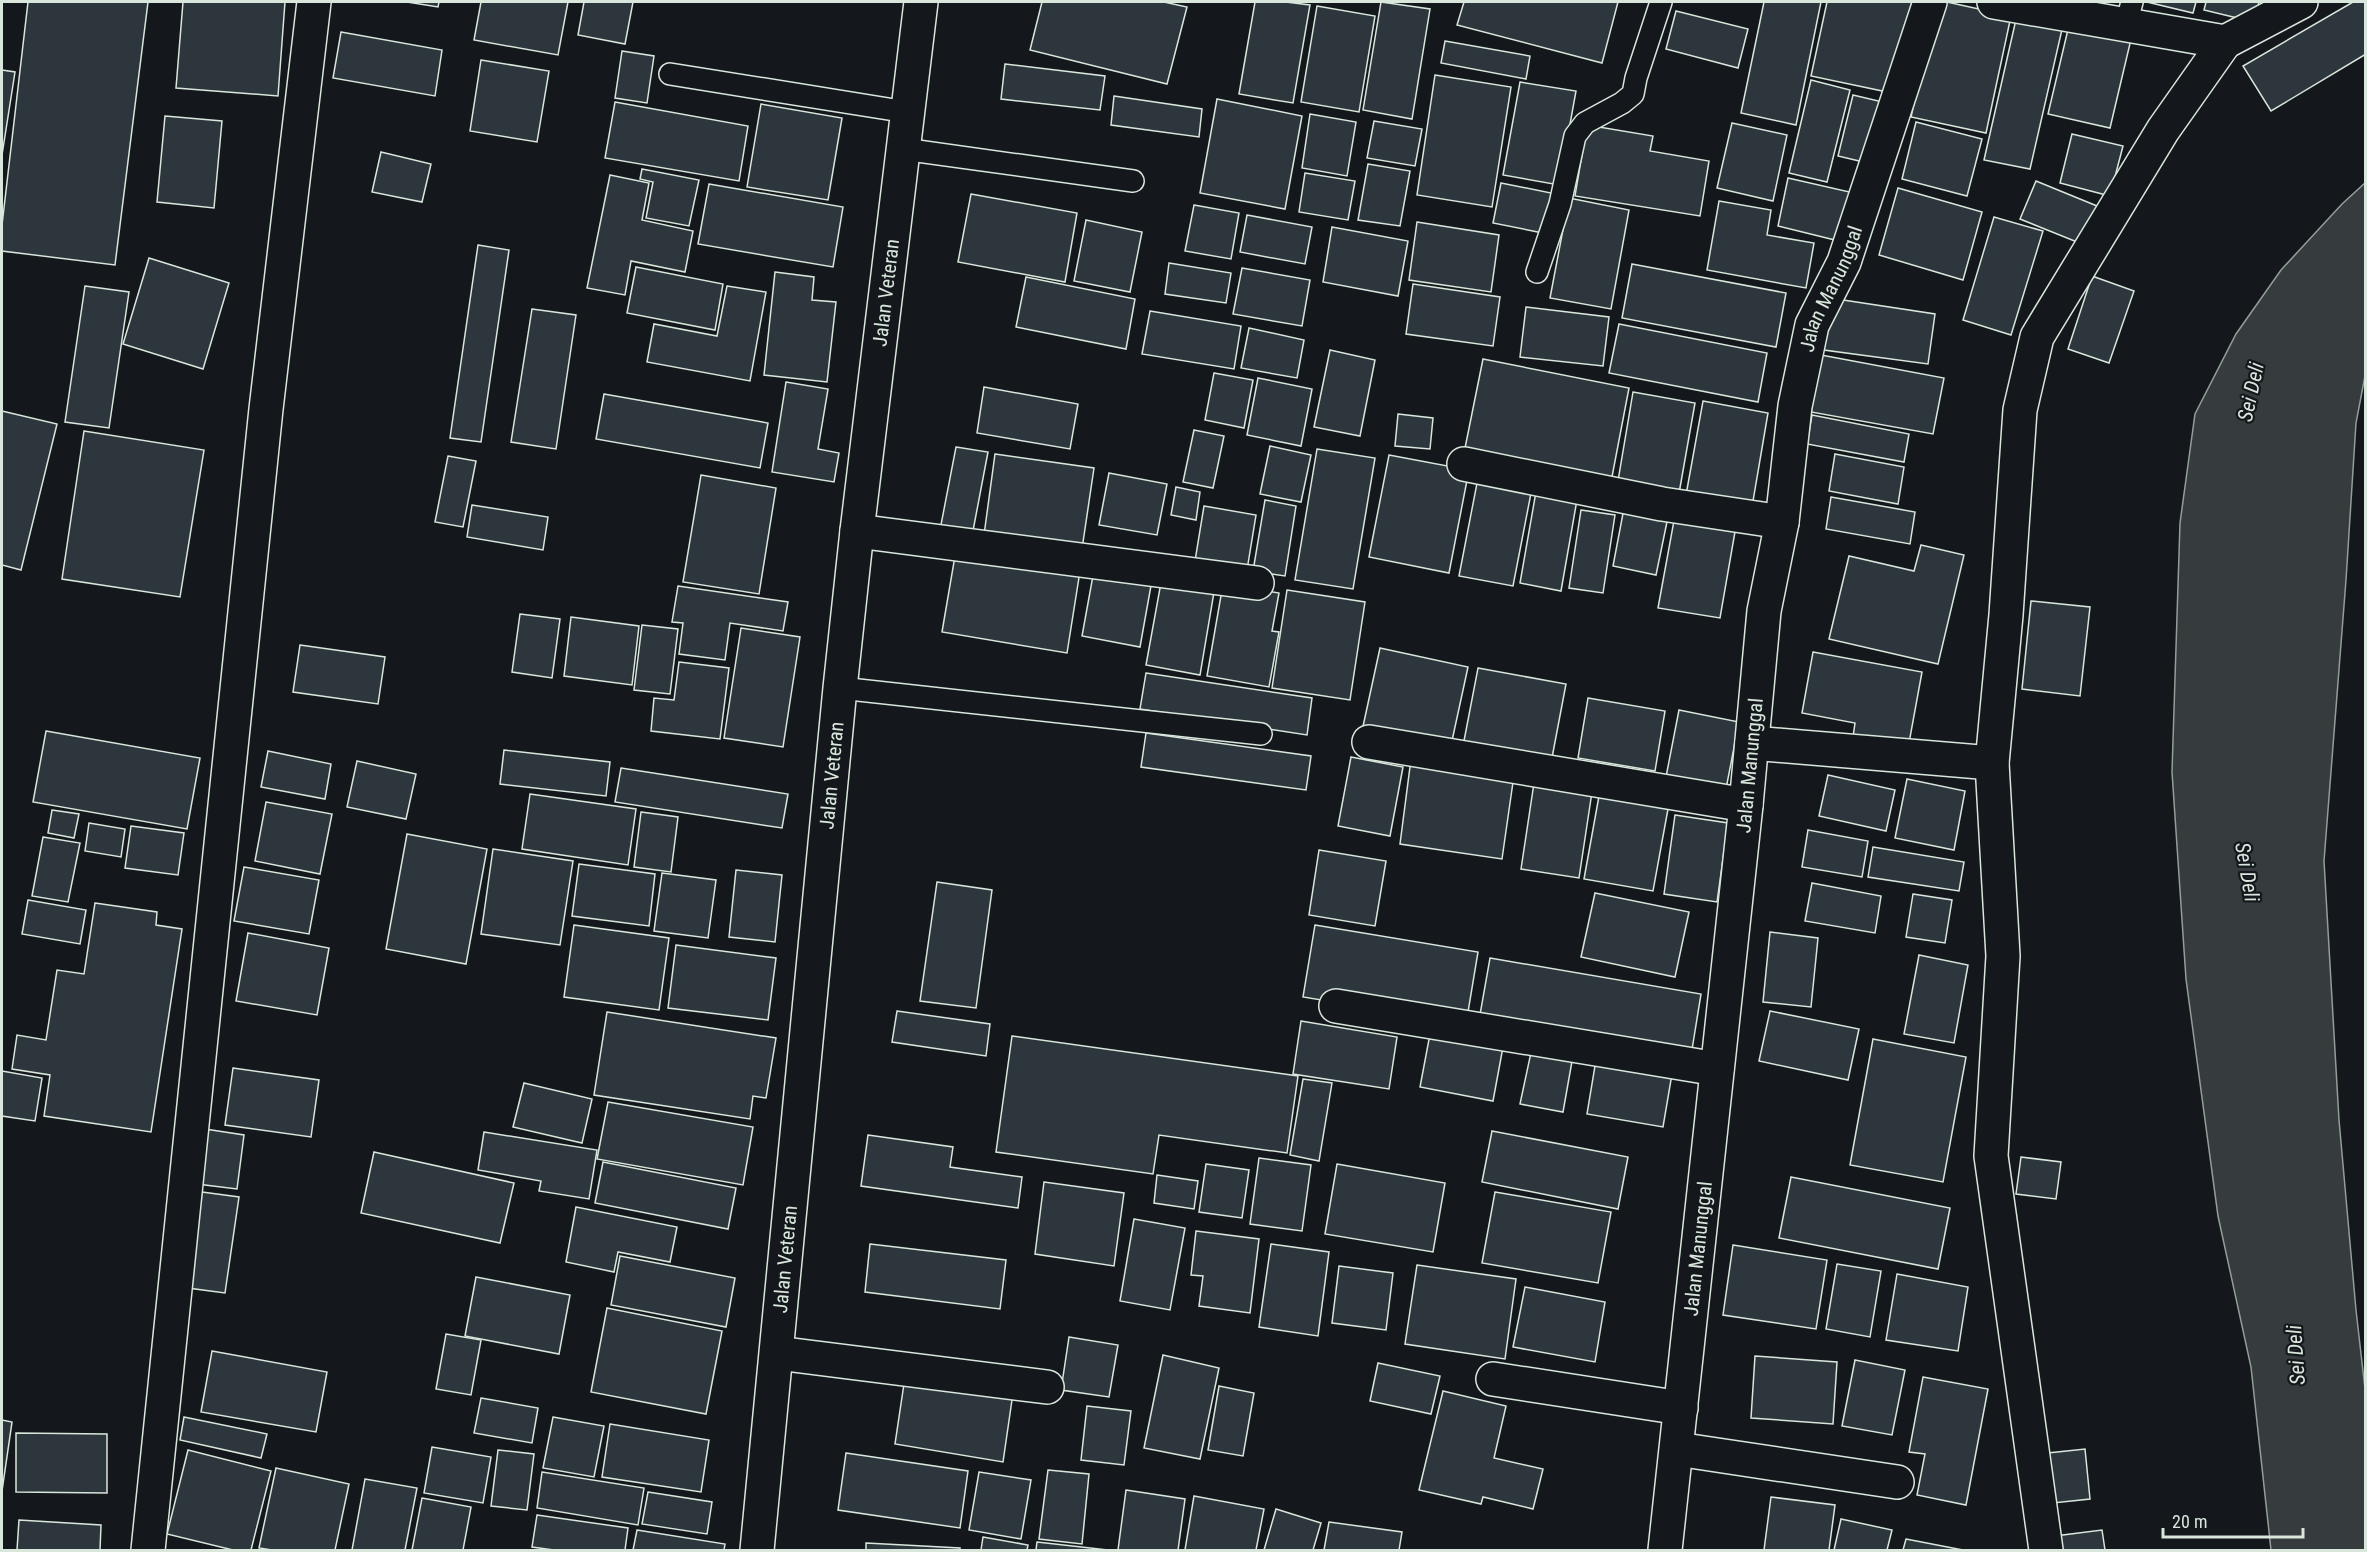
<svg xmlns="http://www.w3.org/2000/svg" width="2367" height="1552" font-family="'Roboto Condensed',sans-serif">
	<rect width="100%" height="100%" fill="#14181c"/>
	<!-- water -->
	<path fill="#363b3e" stroke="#939e99" stroke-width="1.5" d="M2365 183V376L2356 423 2346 580 2324 861 2339 1120 2356 1310 2365 1389V1550H2271L2251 1367 2218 1216 2186 979 2172 772 2180 523 2195 414 2236 334 2281 270 2342 204Z"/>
	<!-- building -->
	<g fill="#2c363c" stroke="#d8e6dc" stroke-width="1.5">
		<path d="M28 2H148L115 265 2 251V225Z"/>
		<path d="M183 2H285L278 96 176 88Z"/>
		<path d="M407 2H439L438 7Z"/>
		<path d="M481 2H568L558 55 474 40Z"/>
		<path d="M584 2H633L625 44 578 35Z"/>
		<path d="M1042 2H1164L1187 7 1167 84 1030 50Z"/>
		<path d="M1255 2H1286L1310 5 1293 103 1239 94Z"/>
		<path d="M1381 2 1430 9 1412 119 1363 110Z"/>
		<path d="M1464 2H1618L1602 63 1457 25Z"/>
		<path d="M1764 2H1821L1796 125 1741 113Z"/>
		<path d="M1827 2H1912L1892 93 1811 76Z"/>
		<path d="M1936 2H1947L2011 16 1986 133 1911 117Z"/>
		<path d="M2147 2H2196L2193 13Z"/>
		<path d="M2206 2H2259L2254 22 2204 10Z"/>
		<path d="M2353 2H2366V54L2271 111 2243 66Z"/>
		<path d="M1317 6 1375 16 1359 112 1301 102Z"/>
		<path d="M1676 11 1748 29 1738 68 1666 49Z"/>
		<path d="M2017 15 2063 25 2030 169 1984 160Z"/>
		<path d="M2070 21 2132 35 2110 128 2048 114Z"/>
		<path d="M341 32 442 50 435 96 333 78Z"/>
		<path d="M1445 41 1530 56 1526 79 1441 63Z"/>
		<path d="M622 51 654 56 647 103 615 98Z"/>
		<path d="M481 60 549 71 537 142 470 131Z"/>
		<path d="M1005 64 1105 76 1100 110 1001 99Z"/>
		<path d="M2 70 15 72 2 155Z"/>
		<path d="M1435 75 1511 87 1492 207 1417 195Z"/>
		<path d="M1811 80 1850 90 1827 182 1789 173Z"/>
		<path d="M1520 82 1576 91 1559 185 1503 175Z"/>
		<path d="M1853 95 1887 103 1872 164 1838 156Z"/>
		<path d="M1114 96 1202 109 1199 137 1111 125Z"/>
		<path d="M1217 99 1302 116 1285 209 1200 193Z"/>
		<path d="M615 102 748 126 739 181 605 158Z"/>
		<path d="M761 104 842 118 828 200 747 187Z"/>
		<path d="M1310 114 1356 122 1347 176 1302 168Z"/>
		<path d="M165 116 222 121 214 208 157 202Z"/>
		<path d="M1374 121 1422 129 1415 166 1367 158Z"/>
		<path d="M1916 122 1982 139 1967 196 1902 179Z"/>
		<path d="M1732 123 1787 135 1773 201 1717 188Z"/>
		<path d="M1587 125 1653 136 1650 151 1709 161 1700 216 1575 196Z"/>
		<path d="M2072 134 2123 146 2110 196 2060 183Z"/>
		<path d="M381 152 431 164 422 202 372 192Z"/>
		<path d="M1368 164 1410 171 1400 226 1358 220Z"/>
		<path d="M642 169 699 180 689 226 646 218 653 182 640 179Z"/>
		<path d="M1305 173 1355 181 1348 220 1299 212Z"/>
		<path d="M610 175 649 183 642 220 693 231 685 272 631 261 625 295 587 288Z"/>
		<path d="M1788 178 1854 193 1843 242 1778 226Z"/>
		<path d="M2036 181 2097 206 2082 244 2020 219Z"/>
		<path d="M1501 183 1556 194 1548 234 1493 223Z"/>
		<path d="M709 184 843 207 833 267 698 244Z"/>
		<path d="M1898 188 1982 212 1963 280 1879 255Z"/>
		<path d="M971 194 1077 213 1065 282 958 262Z"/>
		<path d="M1569 198 1629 210 1611 309 1550 298Z"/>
		<path d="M1719 201 1771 210 1767 235 1814 243 1806 288 1707 270Z"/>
		<path d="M1194 205 1239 213 1231 259 1185 251Z"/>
		<path d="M1247 215 1312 227 1305 264 1240 252Z"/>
		<path d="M1994 217 2043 231 2011 335 1963 320Z"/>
		<path d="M1086 220 1142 232 1130 292 1074 281Z"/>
		<path d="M1417 222 1499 235 1491 292 1409 280Z"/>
		<path d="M1332 227 1408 241 1398 296 1323 282Z"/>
		<path d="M478 245 509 250 481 442 450 438Z"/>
		<path d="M149 258 229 283 203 369 123 344Z"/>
		<path d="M1169 263 1231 273 1226 303 1165 294Z"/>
		<path d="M1632 264 1786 293 1776 347 1622 318Z"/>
		<path d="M636 267 723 284 715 330 627 313Z"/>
		<path d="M1242 268 1310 280 1302 326 1233 314Z"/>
		<path d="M775 272 814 277 812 300 836 302 827 382 764 375Z"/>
		<path d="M2092 276 2134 291 2109 363 2068 349Z"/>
		<path d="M1026 277 1135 299 1126 349 1016 327Z"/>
		<path d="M1413 284 1500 297 1493 346 1406 334Z"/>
		<path d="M85 286 129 292 109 428 65 422Z"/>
		<path d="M727 286 766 292 750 381 647 362 654 324 717 336Z"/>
		<path d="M1830 298 1935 314 1928 364 1824 350Z"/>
		<path d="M1526 307 1609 317 1603 366 1520 357Z"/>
		<path d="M532 309 576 315 556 449 511 442Z"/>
		<path d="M1150 311 1241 326 1234 369 1142 354Z"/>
		<path d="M1619 324 1767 353 1758 402 1609 373Z"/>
		<path d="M1249 328 1304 340 1297 378 1241 368Z"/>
		<path d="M1330 350 1375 360 1360 436 1314 427Z"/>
		<path d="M1821 355 1944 378 1933 434 1811 412Z"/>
		<path d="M1483 359 1629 388 1611 482 1464 453Z"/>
		<path d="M1214 373 1253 380 1244 428 1205 420Z"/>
		<path d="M1258 378 1312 389 1301 446 1247 435Z"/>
		<path d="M786 382 828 389 818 449 839 453 834 482 772 472Z"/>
		<path d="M984 387 1078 404 1070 449 977 433Z"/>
		<path d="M1633 392 1695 403 1678 499 1617 487Z"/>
		<path d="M604 394 768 423 760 468 596 439Z"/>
		<path d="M1703 401 1768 413 1752 507 1686 495Z"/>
		<path d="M2 411 57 424 21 570 2 565Z"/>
		<path d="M1398 414 1433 418 1430 449 1395 446Z"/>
		<path d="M1812 415 1909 434 1904 462 1807 444Z"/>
		<path d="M1194 430 1224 436 1213 488 1183 482Z"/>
		<path d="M84 431 204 450 180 597 62 579Z"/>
		<path d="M1270 446 1311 455 1301 502 1260 494Z"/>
		<path d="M956 447 988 452 972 536 940 530Z"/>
		<path d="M1317 449 1375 458 1353 589 1295 580Z"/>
		<path d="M995 454 1094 468 1082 549 984 535Z"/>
		<path d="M1835 454 1904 467 1898 504 1829 491Z"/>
		<path d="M1389 455 1469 470 1449 573 1369 557Z"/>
		<path d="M448 456 476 461 463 527 435 522Z"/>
		<path d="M1109 473 1167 484 1157 535 1099 525Z"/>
		<path d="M701 475 776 488 759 594 683 582Z"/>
		<path d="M1478 478 1532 488 1513 586 1459 576Z"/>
		<path d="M1537 486 1578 494 1561 591 1520 583Z"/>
		<path d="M1176 487 1200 492 1196 520 1171 515Z"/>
		<path d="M1831 497 1915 512 1910 544 1826 529Z"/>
		<path d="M1265 500 1296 506 1285 576 1253 571Z"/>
		<path d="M472 505 548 517 543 550 467 537Z"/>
		<path d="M1204 506 1256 515 1247 570 1195 561Z"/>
		<path d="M1624 508 1668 517 1656 575 1613 566Z"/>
		<path d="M1581 510 1615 515 1603 593 1569 588Z"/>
		<path d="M1675 515 1736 526 1720 618 1658 608Z"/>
		<path d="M1921 545 1964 555 1938 664 1829 639 1849 556 1914 571Z"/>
		<path d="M956 550 1080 571 1067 653 942 632Z"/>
		<path d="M1094 570 1152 580 1140 647 1082 636Z"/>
		<path d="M1162 577 1215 586 1200 675 1146 665Z"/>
		<path d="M1223 584 1279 593 1272 631 1279 632 1269 687 1207 676Z"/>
		<path d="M678 586 788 602 783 631 730 623 725 660 679 654 683 623 672 622Z"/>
		<path d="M1287 590 1365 602 1350 700 1272 688Z"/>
		<path d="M2031 601 2090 607 2080 696 2022 689Z"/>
		<path d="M520 614 560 619 552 678 512 672Z"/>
		<path d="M571 617 639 626 632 685 564 676Z"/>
		<path d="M642 625 678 629 670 694 634 690Z"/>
		<path d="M741 628 800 637 783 747 724 738Z"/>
		<path d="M300 645 385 657 378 704 293 692Z"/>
		<path d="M1380 648 1468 667 1450 750 1362 731Z"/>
		<path d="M1813 652 1922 672 1907 754 1852 744 1855 723 1802 713Z"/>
		<path d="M679 662 729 668 720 739 651 731 654 698 674 700Z"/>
		<path d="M1478 668 1566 684 1551 763 1463 746Z"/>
		<path d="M1146 673 1312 698 1307 735 1140 709Z"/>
		<path d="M1588 698 1665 711 1655 771 1578 758Z"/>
		<path d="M1679 710 1739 722 1725 794 1665 782Z"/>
		<path d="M46 731 200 758 187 829 33 802Z"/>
		<path d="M1146 733 1311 756 1306 790 1141 767Z"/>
		<path d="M504 750 610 762 606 796 500 784Z"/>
		<path d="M268 751 331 764 325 799 261 787Z"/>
		<path d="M1351 757 1403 767 1390 836 1338 826Z"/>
		<path d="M1411 759 1514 775 1502 859 1400 844Z"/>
		<path d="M357 761 416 774 406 819 347 807Z"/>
		<path d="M621 768 788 794 782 828 615 802Z"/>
		<path d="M1828 775 1895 790 1886 831 1819 816Z"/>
		<path d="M1907 779 1965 791 1954 850 1895 838Z"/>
		<path d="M1534 783 1592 792 1579 878 1521 869Z"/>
		<path d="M530 794 636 809 628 865 522 849Z"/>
		<path d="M1599 796 1668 809 1653 891 1584 879Z"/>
		<path d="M266 802 332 814 320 874 255 861Z"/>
		<path d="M52 810 79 814 74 838 48 833Z"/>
		<path d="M641 812 678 817 671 872 634 867Z"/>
		<path d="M1675 815 1728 823 1717 902 1664 894Z"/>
		<path d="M89 823 125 829 121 857 85 851Z"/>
		<path d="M131 826 184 833 178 875 125 868Z"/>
		<path d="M1808 830 1868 841 1862 877 1802 867Z"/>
		<path d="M407 834 487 849 466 964 386 949Z"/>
		<path d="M43 837 80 843 68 902 32 896Z"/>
		<path d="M1873 847 1964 862 1959 891 1868 877Z"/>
		<path d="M493 849 573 861 560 945 481 934Z"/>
		<path d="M1319 850 1386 861 1375 926 1309 915Z"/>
		<path d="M579 864 655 874 649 926 572 916Z"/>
		<path d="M244 867 319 880 309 934 234 921Z"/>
		<path d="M736 870 782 875 775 942 729 937Z"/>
		<path d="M662 873 716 880 708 938 654 931Z"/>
		<path d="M937 882 992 890 976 1008 920 1001Z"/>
		<path d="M1812 883 1881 896 1875 933 1805 921Z"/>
		<path d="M1595 893 1689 912 1675 977 1581 957Z"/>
		<path d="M1913 894 1952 900 1945 943 1906 937Z"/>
		<path d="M28 900 86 910 80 944 22 934Z"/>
		<path d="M95 903 157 912 156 925 182 929 151 1132 44 1116 50 1075 12 1069 17 1035 46 1040 57 970 84 974Z"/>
		<path d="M574 925 669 938 659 1010 564 997Z"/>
		<path d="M1315 925 1478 952 1466 1024 1303 997Z"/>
		<path d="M1770 932 1818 938 1811 1007 1763 1002Z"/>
		<path d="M248 933 329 948 317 1015 236 1001Z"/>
		<path d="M676 945 776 958 768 1020 668 1008Z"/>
		<path d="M1919 955 1968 965 1954 1043 1904 1034Z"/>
		<path d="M1490 958 1701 994 1690 1062 1478 1026Z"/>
		<path d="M897 1011 990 1024 986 1056 892 1042Z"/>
		<path d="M1770 1011 1859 1029 1848 1080 1759 1061Z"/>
		<path d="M607 1012 776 1038 766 1098 753 1096 750 1119 594 1095Z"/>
		<path d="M1301 1021 1397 1037 1389 1089 1293 1074Z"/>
		<path d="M1430 1034 1503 1047 1493 1101 1420 1087Z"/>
		<path d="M1012 1036 1298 1076 1287 1153 1159 1135 1153 1174 996 1152Z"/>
		<path d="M1873 1039 1966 1057 1943 1182 1850 1165Z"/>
		<path d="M1533 1043 1574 1050 1563 1112 1520 1104Z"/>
		<path d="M1597 1054 1673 1068 1663 1127 1587 1114Z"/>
		<path d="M233 1068 319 1080 311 1137 225 1125Z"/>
		<path d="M2 1071 42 1078 35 1121 2 1116Z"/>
		<path d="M1303 1079 1332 1083 1319 1161 1290 1155Z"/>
		<path d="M524 1083 592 1099 582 1143 513 1127Z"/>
		<path d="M608 1102 753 1127 743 1185 597 1159Z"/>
		<path d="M205 1129 244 1135 237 1189 197 1184Z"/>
		<path d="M1492 1131 1628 1157 1618 1209 1482 1182Z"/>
		<path d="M484 1132 597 1150 589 1199 539 1191 541 1181 478 1170Z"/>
		<path d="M868 1135 953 1147 950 1167 1022 1177 1018 1208 861 1186Z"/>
		<path d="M374 1152 514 1183 500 1243 361 1213Z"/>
		<path d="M2021 1157 2061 1162 2056 1199 2016 1194Z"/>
		<path d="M1259 1158 1311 1165 1302 1231 1250 1224Z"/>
		<path d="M603 1162 736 1188 728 1229 595 1203Z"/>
		<path d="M1206 1164 1249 1170 1242 1218 1199 1212Z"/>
		<path d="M1337 1164 1445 1183 1433 1252 1325 1234Z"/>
		<path d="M1157 1175 1198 1181 1194 1209 1154 1203Z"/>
		<path d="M1791 1177 1950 1208 1938 1269 1779 1238Z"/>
		<path d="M1044 1182 1124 1193 1114 1266 1035 1254Z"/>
		<path d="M202 1192 239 1197 225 1293 188 1288Z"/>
		<path d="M1495 1192 1611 1212 1598 1283 1482 1263Z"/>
		<path d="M576 1207 677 1227 670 1262 618 1252 614 1272 566 1262Z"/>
		<path d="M1134 1219 1185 1228 1170 1310 1120 1301Z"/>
		<path d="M1196 1231 1259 1239 1250 1313 1199 1306 1203 1276 1191 1275Z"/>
		<path d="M870 1244 1006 1260 1000 1309 865 1292Z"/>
		<path d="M1271 1244 1329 1252 1318 1336 1259 1327Z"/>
		<path d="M1733 1245 1827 1260 1816 1329 1723 1315Z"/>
		<path d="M620 1256 735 1278 726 1327 611 1305Z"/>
		<path d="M1837 1264 1881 1271 1870 1337 1826 1329Z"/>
		<path d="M1417 1265 1516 1279 1505 1359 1405 1344Z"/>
		<path d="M1339 1266 1393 1273 1386 1330 1332 1323Z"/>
		<path d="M1897 1274 1968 1287 1958 1351 1886 1340Z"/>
		<path d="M476 1277 570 1295 559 1354 465 1336Z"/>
		<path d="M1525 1287 1605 1302 1595 1362 1513 1347Z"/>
		<path d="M607 1308 722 1331 706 1414 591 1392Z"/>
		<path d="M446 1334 481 1340 471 1395 436 1389Z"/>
		<path d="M1069 1337 1118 1345 1109 1397 1061 1390Z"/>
		<path d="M212 1351 327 1372 316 1432 201 1412Z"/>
		<path d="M1163 1355 1219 1368 1200 1459 1144 1448Z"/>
		<path d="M1755 1356 1837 1362 1833 1424 1751 1418Z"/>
		<path d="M1855 1360 1905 1370 1892 1435 1842 1426Z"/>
		<path d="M1378 1363 1440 1376 1431 1414 1370 1401Z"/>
		<path d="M905 1377 1013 1393 1003 1462 895 1444Z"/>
		<path d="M1923 1377 1988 1389 1966 1505 1917 1495 1925 1454 1909 1452Z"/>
		<path d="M1219 1386 1254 1393 1243 1456 1208 1450Z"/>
		<path d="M1443 1391 1506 1406 1494 1458 1543 1469 1533 1509 1483 1497 1481 1504 1419 1490Z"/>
		<path d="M481 1398 538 1408 532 1443 474 1433Z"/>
		<path d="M1087 1406 1131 1411 1124 1465 1081 1460Z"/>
		<path d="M184 1417 267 1434 261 1458 180 1440Z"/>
		<path d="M553 1417 604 1426 594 1477 543 1468Z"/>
		<path d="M2 1420 12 1422 2 1491Z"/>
		<path d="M610 1424 709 1440 701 1492 602 1477Z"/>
		<path d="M16 1433 107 1434V1493L16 1492Z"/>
		<path d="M432 1447 491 1457 483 1503 424 1493Z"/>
		<path d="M2085 1449 2090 1499 2053 1503 2048 1453Z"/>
		<path d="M188 1450 271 1471 251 1550H233L167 1534Z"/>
		<path d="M498 1450 534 1454 527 1510 491 1506Z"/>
		<path d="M846 1453 968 1471 960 1528 838 1510Z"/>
		<path d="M276 1468 349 1484 335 1550H272L259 1548Z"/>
		<path d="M1048 1470 1089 1474 1082 1544 1039 1539Z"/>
		<path d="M542 1472 644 1488 638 1525 537 1508Z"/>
		<path d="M979 1472 1031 1480 1021 1539 969 1530Z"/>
		<path d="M365 1479 417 1488 405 1550H352Z"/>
		<path d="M1126 1490 1185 1499 1178 1550H1118Z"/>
		<path d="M648 1492 712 1502 707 1534 642 1524Z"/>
		<path d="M1194 1496 1264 1509 1256 1550H1185Z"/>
		<path d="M1771 1497 1835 1505 1829 1550H1764Z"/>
		<path d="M422 1498 471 1507 463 1550H412Z"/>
		<path d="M1276 1509 1321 1523 1313 1550H1264Z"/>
		<path d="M537 1515 628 1528 625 1550H554L532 1547Z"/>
		<path d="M1841 1519 1892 1530 1887 1550H1834Z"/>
		<path d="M19 1520 101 1525 100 1550H17Z"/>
		<path d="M1329 1522 1402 1532 1399 1550H1324Z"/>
		<path d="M637 1530 725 1544 724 1550H633Z"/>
		<path d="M2102 1530 2105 1550H2057L2055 1536Z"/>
		<path d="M983 1537 1028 1545 1027 1550H981Z"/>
		<path d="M1906 1539 1963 1550H1903Z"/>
		<path d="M1037 1542 1108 1550H1036Z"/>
		<path d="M866 1543 960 1548V1550H866Z"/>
	</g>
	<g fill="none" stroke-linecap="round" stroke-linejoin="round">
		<!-- service casing -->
		<g stroke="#d8e6dc" stroke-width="24">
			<g id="service">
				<path d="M2126 25 2132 2"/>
				<path d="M670 74 907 112"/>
				<path d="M903 149 1133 181"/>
				<path d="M1537 272 1560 204 1575 136 1585 123 1622 103 1633 94 1636 78 1661 2"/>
				<path d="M840 688 1261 734"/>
			</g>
		</g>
		<!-- minor casing -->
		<g stroke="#d8e6dc" stroke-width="36">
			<g id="minor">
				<path d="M1994 2 2225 42 2301 2"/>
				<path d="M1464 464 1662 504 1782 522"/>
				<path d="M857 531 1257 583"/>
				<path d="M1369 742 1746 805"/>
				<path d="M1752 743 1992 763"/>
				<path d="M1336 1006 1717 1069"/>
				<path d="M777 1353 1047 1387"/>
				<path d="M1493 1379 1681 1408"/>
				<path d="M1677 1449 1897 1482"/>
				<path d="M148 1550 266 409 314 2"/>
				<path id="s1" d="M1665 1550 1746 805 1764 611 1782 522 1795 406 1812 325 1844 262 1930 2"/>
				<path d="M2046 1550 1991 1156 2003 956 1992 763 2006 615 2020 410 2037 337 2163 130 2225 42"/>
			</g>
		</g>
		<!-- primary casing -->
		<g stroke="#d8e6dc" stroke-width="36">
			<g id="primary">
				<path id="s2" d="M757 1550 840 688 857 531 921 2"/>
			</g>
		</g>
		<!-- service -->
		<use href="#service" stroke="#14181c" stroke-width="21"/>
		<!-- minor -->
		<use href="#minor" stroke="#14181c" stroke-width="33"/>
		<!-- primary -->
		<use href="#primary" stroke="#14181c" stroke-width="33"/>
	</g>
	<g text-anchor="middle" stroke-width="4.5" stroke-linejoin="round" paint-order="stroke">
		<!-- street labels -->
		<g font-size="20" fill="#d8e6dc" stroke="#14181c">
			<text dy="7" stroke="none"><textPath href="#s1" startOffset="1275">Jalan Manunggal</textPath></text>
			<text dy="7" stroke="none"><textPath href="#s2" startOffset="1264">Jalan Veteran</textPath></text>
			<text dy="7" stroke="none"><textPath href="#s1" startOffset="789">Jalan Manunggal</textPath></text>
			<text dy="7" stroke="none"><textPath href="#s2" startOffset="778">Jalan Veteran</textPath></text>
			<text dy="7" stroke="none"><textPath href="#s1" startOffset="303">Jalan Manunggal</textPath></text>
			<text dy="7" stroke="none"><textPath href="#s2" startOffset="292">Jalan Veteran</textPath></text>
		</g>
		<!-- water labels -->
		<g font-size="21" font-style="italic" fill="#d8e6dc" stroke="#14181c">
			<text transform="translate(2251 392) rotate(-78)" y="7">Sei Deli</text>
			<text transform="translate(2247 872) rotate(80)" y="7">Sei Deli</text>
			<text transform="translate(2296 1355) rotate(-94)" y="7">Sei Deli</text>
		</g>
	</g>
	<!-- border -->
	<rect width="2367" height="1552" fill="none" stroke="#d8e6dc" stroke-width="6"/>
	<!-- scale -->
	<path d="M2163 1528v9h140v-9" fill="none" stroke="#d8e6dc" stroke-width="3"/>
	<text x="2172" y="1528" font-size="18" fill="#d8e6dc" stroke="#14181c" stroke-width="4.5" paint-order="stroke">20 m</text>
</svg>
